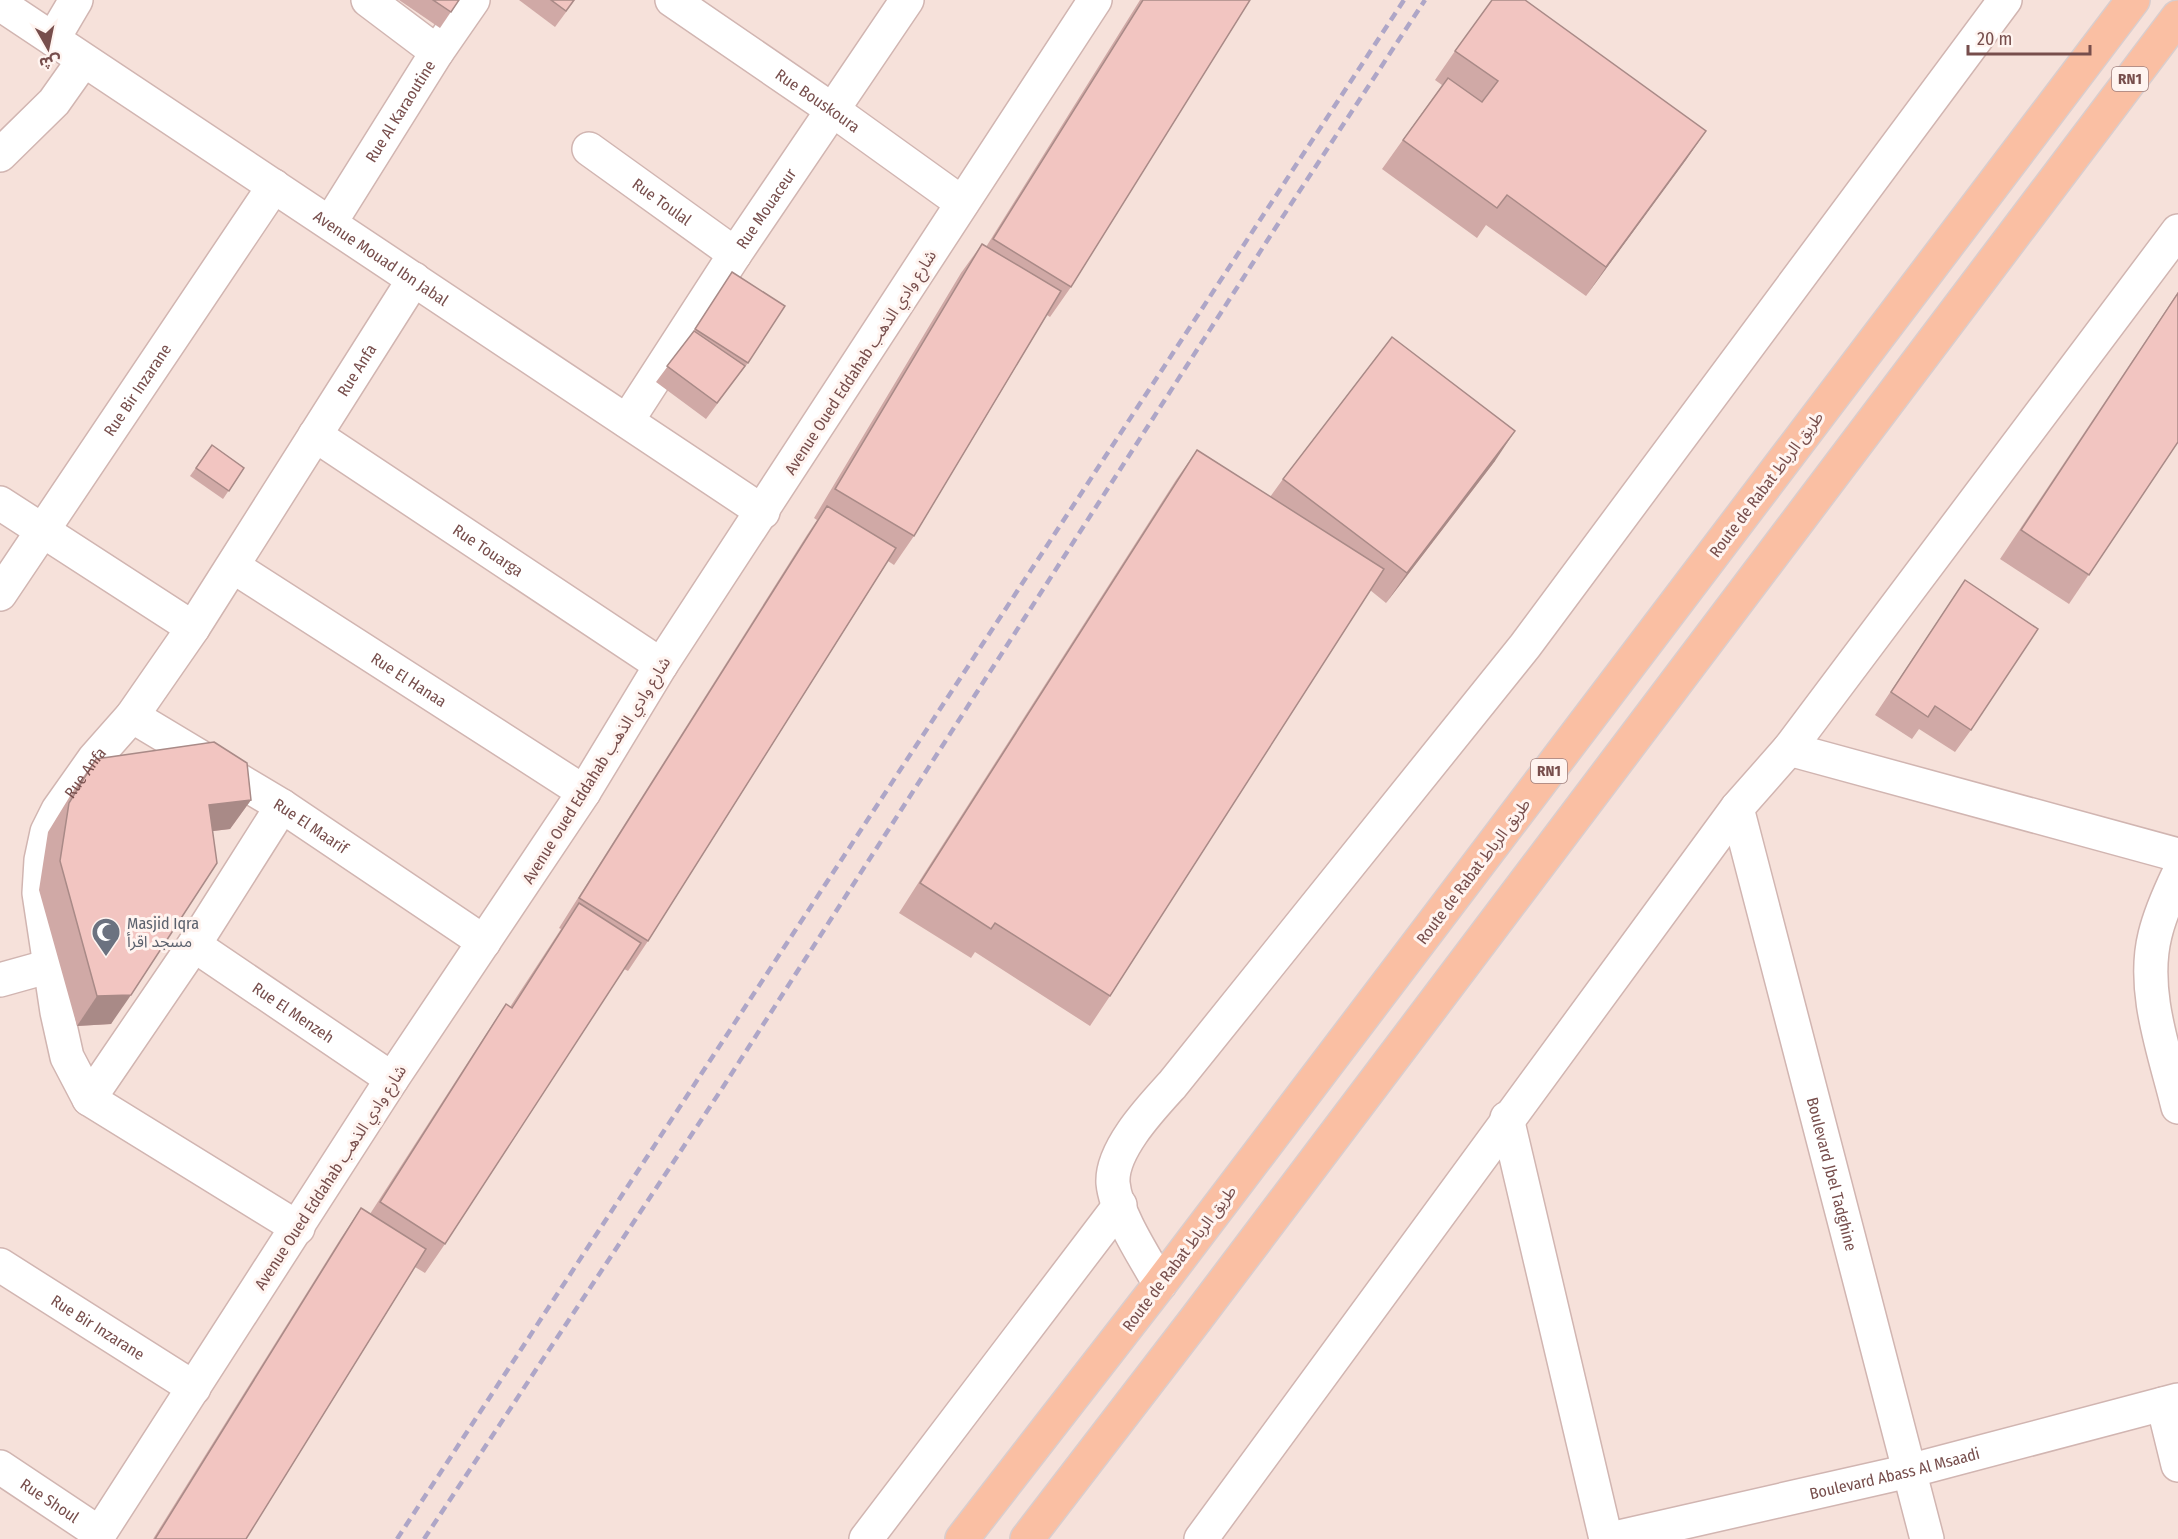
<svg xmlns="http://www.w3.org/2000/svg" width="2178" height="1539" font-family="'Fira Sans Condensed','Noto Sans Arabic',sans-serif">
	<rect width="100%" height="100%" fill="#fcefe9"/>
	<!-- residential -->
	<rect fill="#f6e1da" x="0" y="0" width="2178" height="1539"/>
	<g fill="none" stroke-linecap="round" stroke-linejoin="round">
		<!-- minor casing -->
		<g stroke="#d1b5b1" stroke-width="36">
			<g id="minor">
				<path d="M368 0 437 52"/>
				<path id="s1" d="M672 0 834 111 962 203"/>
				<path id="s2" d="M0 4 763 512"/>
				<path d="M53 39 76 0"/>
				<path id="s3" d="M589 149 735 254"/>
				<path d="M0 155 54 102 83 61"/>
				<path id="s4" d="M330 223 437 52 473 0"/>
				<path id="s5" d="M627 421 735 254 907 0"/>
				<path id="s6" d="M315 435 661 665"/>
				<path d="M0 503 193 628"/>
				<path id="s7" d="M234 567 584 792"/>
				<path id="s8" d="M0 594 274 186"/>
				<path id="s9" d="M132 716 282 806 484 942"/>
				<path d="M1789 749 2178 855"/>
				<path id="s10" d="M1737 808 1927 1539"/>
				<path d="M2178 875C2169 894 2160 914 2155 935 2141 991 2165 1053 2178 1107"/>
				<path id="s11" d="M194 945 392 1079"/>
				<path d="M0 980 50 966"/>
				<path d="M89 1099 194 945 282 806"/>
				<path d="M1507 1118 1606 1539"/>
				<path id="s12" d="M298 1228 89 1099 67 1057 57 1012 39 893 41 860 47 832 58 810 94 759 132 716 193 628 414 279"/>
				<path id="s13" d="M0 1265 194 1388"/>
				<path d="M1160 1284C1144 1256 1116 1214 1113 1183 1111 1150 1151 1108 1172 1085L1525 646 2005 0"/>
				<path d="M2163 1404 2178 1465"/>
				<path id="s14" d="M0 1467 99 1533"/>
				<path d="M96 1539 392 1079 584 792 661 665 1095 0"/>
				<path d="M866 1539 1120 1205"/>
				<path d="M1201 1539 1737 808 1789 749 2178 231"/>
				<path id="s15" d="M1610 1539 1909 1471 2178 1400"/>
			</g>
		</g>
		<!-- major casing -->
		<g stroke="#d9cdcd" stroke-width="36">
			<g id="major">
				<path d="M962 1539 1160 1284 2133 0"/>
				<path d="M1027 1539 1196 1319 2178 17"/>
			</g>
		</g>
		<!-- minor -->
		<use href="#minor" stroke="#fff" stroke-width="33"/>
		<!-- major -->
		<use href="#major" stroke="#fabfa3" stroke-width="33"/>
		<!-- rail -->
		<g stroke="#aea6c7" stroke-width="4.5" stroke-dasharray="9 6" stroke-linecap="butt">
			<path d="M397 1539 1404 0"/>
			<path d="M424 1539 723 1087 1276 227 1425 0"/>
		</g>
	</g>
	<!-- wall -->
	<g fill="#d0a9a6">
		<path d="M399 0H459L440 28Z"/>
		<path d="M519 0H575L555 27Z"/>
		<path d="M1140 0H1250L1071 287 1050 317 1047 315 914 536 894 565 888 561 648 941 628 971 624 969 445 1244 425 1273 415 1267 246 1539H153L341 1238 361 1208 370 1214 486 1034 506 1004 510 1007 561 929 559 928 807 535 817 520 814 518 961 273 982 244 986 247Z"/>
		<path d="M1455 51 1706 131 1586 296 1486 225 1477 238 1382 169 1442 85 1435 80Z"/>
		<path d="M732 272 748 363 706 419 656 382 691 335Z"/>
		<path d="M2178 292V442L2069 604 2000 559Z"/>
		<path d="M212 445 244 468 223 499 190 476Z"/>
		<path d="M1197 450 1270 497 1283 479 1495 461 1386 603 1370 590 1110 996 1090 1026 975 952 971 958 899 913 1176 480Z"/>
		<path d="M1965 580 1971 730 1955 752 1919 729 1912 739 1875 715Z"/>
		<path d="M96 759 251 800 230 829 213 831 111 1024 77 1026 39 890 48 832 75 788Z"/>
	</g>
	<!-- shaded-wall -->
	<g fill="#a98a87">
		<path d="M1706 131 1686 160 1586 296 1606 267Z"/>
		<path d="M1515 431 1495 461 1386 603 1407 573Z"/>
		<path d="M251 800 230 829 188 834 209 805Z"/>
		<path d="M131 995 111 1024 77 1026 97 996Z"/>
	</g>
	<!-- building -->
	<g fill="#f2c5c1" stroke="#a98a87" stroke-width="1.5">
		<path d="M433 0H459L451 12Z"/>
		<path d="M551 0H574L566 11Z"/>
		<path d="M1143 0H1250L1071 287 993 239Z"/>
		<path d="M1492 0H1525L1706 131 1606 267 1507 195 1497 208 1403 140 1448 78 1482 102 1498 81 1455 51Z"/>
		<path d="M982 244 1061 291 914 536 835 489Z"/>
		<path d="M732 272 785 306 748 363 695 329Z"/>
		<path d="M2178 293V442L2089 575 2021 530Z"/>
		<path d="M694 331 745 366 717 403 667 366Z"/>
		<path d="M1392 337 1515 431 1407 573 1283 479Z"/>
		<path d="M212 445 244 468 229 491 196 468Z"/>
		<path d="M1197 450 1384 569 1110 996 995 923 991 929 920 883Z"/>
		<path d="M827 506 896 548 648 941 579 898Z"/>
		<path d="M1965 580 2038 629 1971 730 1935 706 1928 717 1891 692Z"/>
		<path d="M214 742 247 763 251 800 209 805 217 863 131 995 97 996 60 861 69 803 96 759Z"/>
		<path d="M579 903 641 943 445 1244 380 1202 506 1004 512 1008Z"/>
		<path d="M361 1208 426 1249 246 1539H155Z"/>
	</g>
	<!-- icons -->
	<defs>
		<g id="mosque-pin" transform="scale(1.5)"><path d="M0 17L-7.5 6A9.5 9.5 0 1 1 7.5 6Z" fill="#6b7280" stroke="#fff4f0"/><path d="M3.5-4.9A6 6 0 1 0 3.5 4.9A5 5 0 1 1 3.5-4.9Z" fill="#fff"/></g>
	</defs>
	<g fill-rule="evenodd">
		<use href="#mosque-pin" x="106" y="932"/>
	</g>
	<g text-anchor="middle" stroke-width="6" stroke-linejoin="round" paint-order="stroke">
		<!-- shield labels -->
		<g fill="#fff4f0" stroke="#a0807d" stroke-width="1.5">
			<rect x="2112" y="67" width="36" height="24" rx="4.5"/>
			<rect x="1531" y="759" width="36" height="24" rx="4.5"/>
		</g>
		<g font-size="15" font-weight="bold" fill="#774e4c">
			<text x="2130" y="84">RN1</text>
			<text x="1549" y="776">RN1</text>
		</g>
		<!-- street labels -->
		<g font-size="16" fill="#774e4c" stroke="#fff4f0">
			<text dy="6" stroke="none"><textPath href="#s1" startOffset="177">Rue Bouskoura</textPath></text>
			<text dy="6" stroke="none"><textPath href="#s4" startOffset="132">Rue Al Karaoutine</textPath></text>
			<text dy="6" stroke="none"><textPath href="#s3" startOffset="90">Rue Toulal</textPath></text>
			<text dy="6" stroke="none"><textPath href="#s5" startOffset="254">Rue Mouaceur</textPath></text>
			<text dy="6" stroke="none"><textPath href="#s2" startOffset="458">Avenue Mouad Ibn Jabal</textPath></text>
			<text transform="translate(860 362) rotate(-57)" y="6">Avenue Oued Eddahab شارع وادي الذهب</text>
			<text dy="6" stroke="none"><textPath href="#s12" startOffset="1078">Rue Anfa</textPath></text>
			<text dy="6" stroke="none"><textPath href="#s8" startOffset="246">Rue Bir Inzarane</textPath></text>
			<text transform="translate(1766 484) rotate(-53)" y="6">Route de Rabat طريق الرباط</text>
			<text dy="6" stroke="none"><textPath href="#s6" startOffset="208">Rue Touarga</textPath></text>
			<text dy="6" stroke="none"><textPath href="#s7" startOffset="208">Rue El Hanaa</textPath></text>
			<text transform="translate(596 770) rotate(-58)" y="6">Avenue Oued Eddahab شارع وادي الذهب</text>
			<text dy="6" stroke="none"><textPath href="#s12" startOffset="592">Rue Anfa</textPath></text>
			<text dy="6" stroke="none"><textPath href="#s9" startOffset="210">Rue El Maarif</textPath></text>
			<text transform="translate(1473 871) rotate(-53)" y="6">Route de Rabat طريق الرباط</text>
			<text dy="6" stroke="none"><textPath href="#s11" startOffset="120">Rue El Menzeh</textPath></text>
			<text dy="6" stroke="none"><textPath href="#s10" startOffset="378">Boulevard Jbel Tadghine</textPath></text>
			<text transform="translate(330 1177) rotate(-57)" y="6">Avenue Oued Eddahab شارع وادي الذهب</text>
			<text transform="translate(1179 1258) rotate(-53)" y="6">Route de Rabat طريق الرباط</text>
			<text dy="6" stroke="none"><textPath href="#s13" startOffset="116">Rue Bir Inzarane</textPath></text>
			<text dy="6" stroke="none"><textPath href="#s15" startOffset="292">Boulevard Abass Al Msaadi</textPath></text>
			<text dy="6" stroke="none"><textPath href="#s14" startOffset="60">Rue Shoul</textPath></text>
		</g>
		<!-- worship labels -->
		<g font-size="16" fill="#5b616d" stroke="#fff4f0" text-anchor="start">
			<text x="127" y="929">Masjid Iqra<tspan x="127" dy="18">مسجد اقرأ</tspan></text>
		</g>
	</g>
	<!-- north arrow -->
	<g transform="translate(48 48) rotate(171)" stroke="#fff4f0" stroke-width="4.5" paint-order="stroke">
	<path d="M0-4.5L10 22L0 15L-10 22Z" fill="#774e4c"/>
	<text y="-9" font-size="16" font-weight="bold" text-anchor="middle" fill="#774e4c">ش</text>
	</g>
	<!-- scale -->
	<path d="M1968 45v9h122v-9" fill="none" stroke="#774e4c" stroke-width="3"/>
	<text x="1977" y="45" font-size="18" fill="#774e4c" stroke="#fff4f0" stroke-width="4.5" paint-order="stroke">20 m</text>
</svg>
